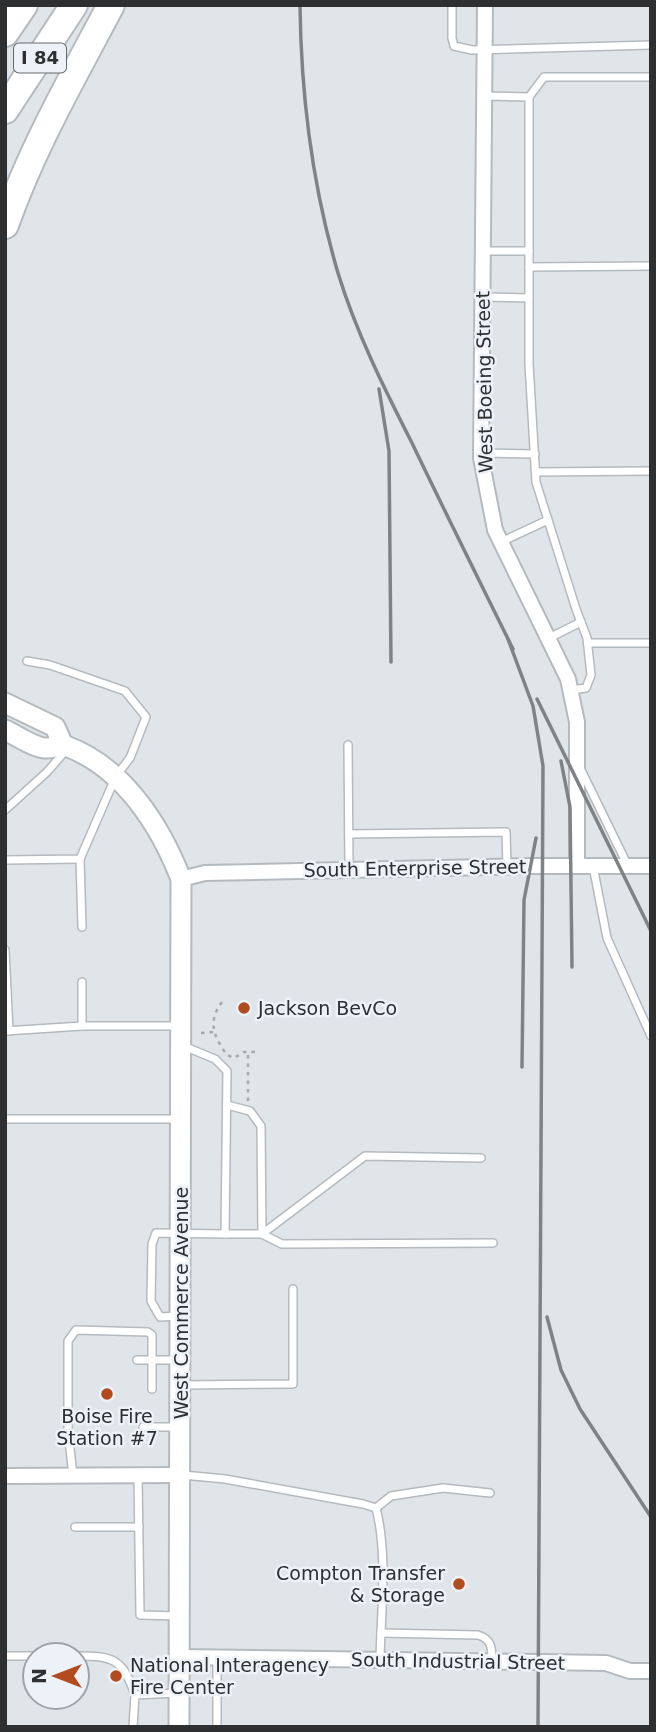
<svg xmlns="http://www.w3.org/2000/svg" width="656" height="1732" font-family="'DejaVu Sans',sans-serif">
	<rect width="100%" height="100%" fill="#e0e5ea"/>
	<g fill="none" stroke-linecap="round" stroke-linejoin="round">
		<!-- lane casing -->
		<g stroke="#b5babf" stroke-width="10">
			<g id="lane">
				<path d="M452 5V38L454 46 472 50 651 45"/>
				<path d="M484 96 529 97V364L536 482 576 609 587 638 591 675 586 688 571 690"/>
				<path d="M529 97 544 77H651"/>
				<path d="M483 251H529"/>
				<path d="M529 267 651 266"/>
				<path d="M483 297 529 298"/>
				<path d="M481 453 535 454"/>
				<path d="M536 472 651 471"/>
				<path d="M501 542 548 520"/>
				<path d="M549 638 581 622"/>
				<path d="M588 643H651"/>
				<path d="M348 745 349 869"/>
				<path d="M581 770 628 866"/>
				<path d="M5 810 47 772 67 749"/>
				<path d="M349 834 506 832 507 866"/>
				<path d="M80 859 82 927"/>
				<path d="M5 860 80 859 116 776 130 758 146 717 125 691 50 665 27 661"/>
				<path d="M593 866 607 938 651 1036"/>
				<path d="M5 950 9 1031"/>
				<path d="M82 982V1026"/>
				<path d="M5 1031 82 1026H180"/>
				<path d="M227 1105 250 1111 261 1126 262 1234"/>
				<path d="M5 1119H180"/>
				<path d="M225 1234H262L282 1244 493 1243"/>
				<path d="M262 1234 365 1156 481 1158"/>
				<path d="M178 1316 160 1317 151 1301 152 1244 156 1233 225 1234 227 1071 215 1059 181 1045"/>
				<path d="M137 1360H177"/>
				<path d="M182 1385 293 1384V1289"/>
				<path d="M143 1427H177"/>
				<path d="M73 1475 68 1431V1341L76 1330 148 1332 152 1335V1389"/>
				<path d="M138 1475 140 1615 179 1616"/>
				<path d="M183 1475 225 1479 363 1504 376 1508C388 1554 381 1612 380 1659"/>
				<path d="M376 1508 391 1496 443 1488 490 1493"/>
				<path d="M75 1527H139"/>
				<path d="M381 1633 478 1635C492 1639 492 1649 492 1661"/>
				<path d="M5 1656H35"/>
				<path d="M77 1656C114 1656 123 1659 135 1695"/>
				<path d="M133 1727 135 1695 176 1693"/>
				<path d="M217 1727V1658"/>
			</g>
		</g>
		<!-- street casing -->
		<g stroke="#b5babf" stroke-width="18">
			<g id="street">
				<path d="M485 5 481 458 495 530 568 679 577 722V865"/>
				<path d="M181 879 205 873 530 866H651"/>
				<path d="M5 1476 181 1475"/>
				<path d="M180 1657 606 1663 630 1671H651"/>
			</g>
		</g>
		<!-- secondary casing -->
		<g stroke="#b5babf" stroke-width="23">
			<g id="secondary">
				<path d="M5 703 55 727 63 745"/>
				<path d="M5 730C16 735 33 747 45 748 53 749 59 744 66 746 123 767 160 825 181 879L179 1727"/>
			</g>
		</g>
		<!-- highway casing -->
		<g stroke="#b5babf" stroke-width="30">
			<g id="highway">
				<path d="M5 33 24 5"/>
				<path d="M5 110 74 5"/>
				<path d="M5 225C32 148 73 77 111 5"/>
			</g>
		</g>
		<!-- path -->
		<g stroke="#a5a9ad" stroke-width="2.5" stroke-dasharray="3.5 5" stroke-linecap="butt">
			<path d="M222 1002C207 1022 214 1037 227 1055L234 1058 244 1052H258"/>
			<path d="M201 1033 213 1032"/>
			<path d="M248 1101V1052"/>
		</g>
		<!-- lane -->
		<use href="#lane" stroke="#fff" stroke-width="7"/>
		<!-- street -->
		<use href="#street" stroke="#fff" stroke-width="14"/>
		<!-- secondary -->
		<use href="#secondary" stroke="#fff" stroke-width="19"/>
		<!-- highway -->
		<use href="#highway" stroke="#fff" stroke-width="26"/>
		<!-- rail -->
		<g stroke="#808386" stroke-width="3.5">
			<path d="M300 5C301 96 312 185 338 273 356 332 384 388 412 443 445 512 479 580 513 649"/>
			<path d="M379 389 389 451 391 662"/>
			<path d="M508 639 533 706 543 766 538 1727"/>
			<path d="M537 699 651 931"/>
			<path d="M561 761 570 807 572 967"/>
			<path d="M522 1067 524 900 536 838"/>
			<path d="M547 1317 561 1370 580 1409 651 1517"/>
		</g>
	</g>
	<!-- markers -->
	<g fill="#b24c1e" stroke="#edf2f8" stroke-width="2.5">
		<circle cx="244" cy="1008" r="7"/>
		<circle cx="107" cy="1394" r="7"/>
		<circle cx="459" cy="1584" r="7"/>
		<circle cx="116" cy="1676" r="7"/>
	</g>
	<g text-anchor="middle" stroke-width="5" stroke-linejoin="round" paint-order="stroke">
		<!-- shield labels -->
		<rect fill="#edf2f8" stroke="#676a6d" stroke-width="2" x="14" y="43.5" width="52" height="29" rx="5"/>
		<g font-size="18" font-weight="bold" fill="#2d2f31">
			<text x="40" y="64">I 84</text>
		</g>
		<!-- street labels -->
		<g font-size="19" fill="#2d2f31" stroke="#edf2f8">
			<text transform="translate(484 382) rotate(-91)" y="7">West Boeing Street</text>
			<text transform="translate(415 868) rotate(-1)" y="7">South Enterprise Street</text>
			<text transform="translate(181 1303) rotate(-90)" y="7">West Commerce Avenue</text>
			<text transform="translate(458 1661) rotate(1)" y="7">South Industrial Street</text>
		</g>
		<!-- poi labels -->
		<g font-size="19" fill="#2d2f31" stroke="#edf2f8" text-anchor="start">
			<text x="258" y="1015">Jackson BevCo</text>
			<text x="107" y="1423" text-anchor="middle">Boise Fire<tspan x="107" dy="22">Station #7</tspan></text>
			<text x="445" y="1580" text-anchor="end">Compton Transfer<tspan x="445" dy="22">&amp; Storage</tspan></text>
			<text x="130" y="1672">National Interagency<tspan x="130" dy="22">Fire Center</tspan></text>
		</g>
	</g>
	<!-- border -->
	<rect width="656" height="1732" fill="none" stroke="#2d2f31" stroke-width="14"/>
	<!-- north arrow -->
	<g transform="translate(56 1676) rotate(270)"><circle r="33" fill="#edf2f8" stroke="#a0a4a8" stroke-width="2"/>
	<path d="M0-5L12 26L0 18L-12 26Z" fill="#b24c1e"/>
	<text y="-10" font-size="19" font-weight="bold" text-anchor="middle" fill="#2d2f31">N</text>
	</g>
</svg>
